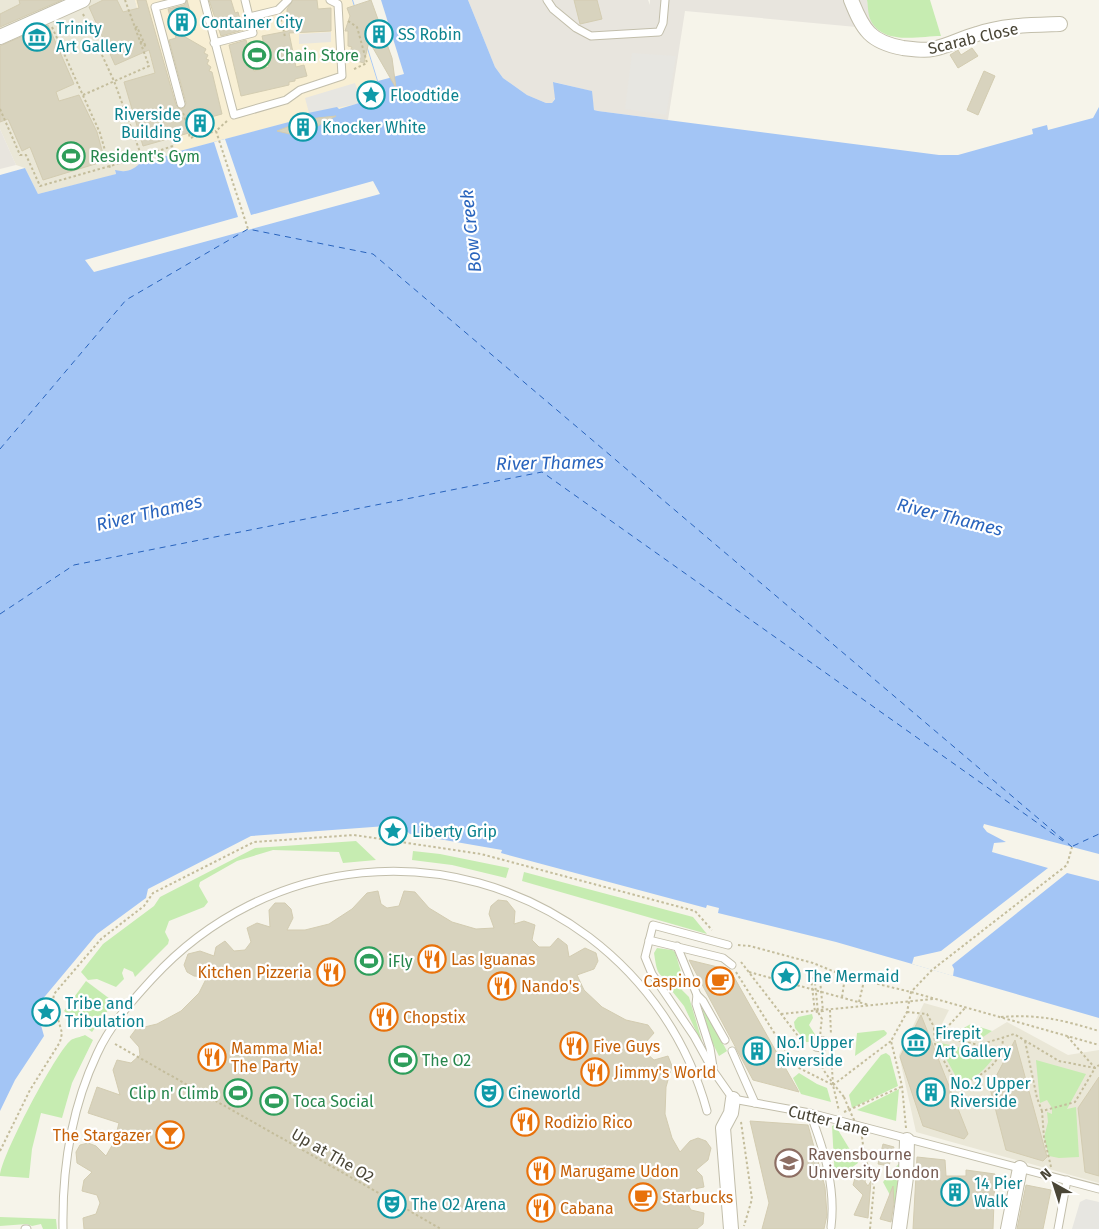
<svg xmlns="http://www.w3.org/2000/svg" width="1099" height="1229" font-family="'Fira Sans',sans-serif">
	<rect width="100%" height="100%" fill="#f6f4ea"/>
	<!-- residential -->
	<g fill="#eae7d7">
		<path d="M0 0H135L176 152 152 162 142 161 136 168 129 171H115L116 174 103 178 38 194 25 168 16 165 0 129Z"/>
		<path d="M924 1003 949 1010 942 1024 955 1033 979 1039 1007 1022 1068 1055 1099 1050V1183L916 1132 899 1055Z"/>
	</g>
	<!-- commercial -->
	<path fill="#f8efd4" d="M135 0H352L379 87 376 98 338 109 309 113 304 114 305 118 176 152Z"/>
	<!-- industrial -->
	<g fill="#e8e5de">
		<path d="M468 0H648L650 5V0H867L870 19 878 29 685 11 668 120 598 111 594 110 591 91 554 82 555 98 552 103H546L527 95 503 78 495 67Z"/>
		<path d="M0 129 16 165 0 169Z"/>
	</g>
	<!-- green -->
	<g fill="#c6ecb1">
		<path d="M867 0H930L941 36C919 36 882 46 870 19 868 14 868 6 867 0Z"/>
		<path d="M356 841 376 860 343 863 339 852 273 850 237 861 200 882 199 886 208 902 204 907 169 921 165 932 169 940 168 944 135 977 133 972 124 968 122 973 124 979 116 987 97 979 88 980 81 972 103 944 154 906 160 897 255 848Z"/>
		<path d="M413 851 440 854 509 868 506 878 452 865 412 860Z"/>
		<path d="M524 872 693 917 707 934 522 881Z"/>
		<path d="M657 948 672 950 675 952 682 975 676 984 689 997 704 1048 684 1006 668 986 675 983C656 976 657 971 654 953Z"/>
		<path d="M86 981 114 1002 92 1032 64 1011Z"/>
		<path d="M700 1002 727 1051 719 1056 712 1042Z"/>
		<path d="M812 1014 813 1018 809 1025 816 1036 812 1042H806L795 1028 794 1022 798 1017Z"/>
		<path d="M971 1024 992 1031 980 1039 956 1032Z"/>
		<path d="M884 1030 887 1033 886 1035 855 1056 857 1033Z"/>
		<path d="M85 1035 93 1040 72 1083 62 1118 41 1113 32 1149 29 1178 0 1176C0 1158 56 1052 71 1040 74 1038 81 1037 85 1035Z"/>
		<path d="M937 1042 995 1056C987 1067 974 1081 960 1084Z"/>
		<path d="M886 1053 890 1056 898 1086 852 1108 849 1095 881 1055Z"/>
		<path d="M1036 1060 1086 1074 1067 1109 1076 1107 1079 1157 1059 1158 1049 1156 1044 1137 1048 1122 1047 1112 1052 1114V1108L1047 1100 1040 1103Z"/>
		<path d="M799 1073 817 1084 827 1088 831 1102 801 1094 793 1078Z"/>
		<path d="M899 1089 896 1121 857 1110Z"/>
		<path d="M835 1125 858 1163 835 1179 832 1126Z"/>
		<path d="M901 1161 898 1210 883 1182Z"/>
		<path d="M0 1217 56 1219 57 1229H43L41 1224 32 1226 27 1224 0 1226Z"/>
	</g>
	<!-- parking -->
	<g fill="#e7e6e1">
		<path d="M331 32V42L299 44V34Z"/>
		<path d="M632 53 676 56 666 115 625 109Z"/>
		<path d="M355 83 362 103 309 113 305 98Z"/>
		<path d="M1086 1199 1099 1202V1229H1072L1080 1202Z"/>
	</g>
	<!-- water -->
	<path fill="#a3c5f5" d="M352 0H468L495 67 503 78 527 95 546 103H552L555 99 553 82 592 91 594 110 598 111 939 155H958L1033 134 1032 129 1047 125 1048 130 1093 118 1099 107V1018L836 942 718 913 719 908 707 905 706 908 501 853 502 850 410 834 400 825 251 836 148 889 146 898 97 934 36 1007 44 1036 15 1080 0 1111V175L25 168 38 194 116 174 115 170C127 173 134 170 142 161L152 162 176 152 304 118 303 114 337 107 339 109 376 98 379 87Z"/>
	<!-- pier -->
	<g fill="#f6f4ea">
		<path d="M353 0H381L404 74 378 81Z"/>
		<path d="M225 139 251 215 373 181 380 194 94 272 85 260 238 217 214 142Z"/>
		<path d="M984 824 1099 854V881L1067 873 952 965 954 969 953 976 912 964 914 957 941 951 1048 868 992 852 994 843 1006 842 987 832 983 827Z"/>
	</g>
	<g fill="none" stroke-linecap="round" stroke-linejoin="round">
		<!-- ferry -->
		<g stroke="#2964bd" stroke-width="1" stroke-dasharray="6 5" stroke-linecap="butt">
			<path d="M0 449 126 300 248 229 373 254 1072 847"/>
			<path d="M0 614 74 565 542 472 1063 841"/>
			<path d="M1073 846 1099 834"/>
		</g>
	</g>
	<!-- building -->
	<g fill="#d8d3be" stroke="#d3ccb1">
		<path d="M19 0H62L0 27V14L20 4Z"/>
		<path d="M103 0H117L123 12 139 8 137 0H146L176 105 180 109 184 108 186 103 169 40 176 38 168 9 184 5 187 0 195 30 180 34 206 49 204 53 208 55 206 59 209 60 207 64 211 67 209 71 212 72 222 114 207 118 210 127 143 146 124 82 155 73 149 50 115 65 89 7Z"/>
		<path d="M209 0H231L235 13 238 12 243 30 221 36Z"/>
		<path d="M293 0H317L318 9 331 8V31L289 33 296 67 304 65 307 76 295 79V81L289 82V85L241 96 229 45 246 40 254 71 269 67 262 36 288 31 287 9Z"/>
		<path d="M371 0 392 58 396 88 369 41 364 63 353 60V52L350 51 352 47 348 46V31H345L350 16 347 8Z"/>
		<path d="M574 0H597L602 19 580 24Z"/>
		<path d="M48 25 74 84 56 92 59 101 79 95 97 132 105 161 43 180 30 147 22 151 8 119 0 122V46Z"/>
		<path d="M972 48 978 56 958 68 950 55 958 50 961 55Z"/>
		<path d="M984 71 995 76 978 115 967 110Z"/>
		<path d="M336 116 312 129 290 134 277 131 308 119Z"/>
		<path d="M378 891 381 904 387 908 399 906 404 891 415 892 429 908 452 922 476 929 494 928 489 914 491 906 498 900 507 901 515 911 514 924 524 921 535 925 532 940 539 947H550L558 938 567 945 569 957 585 948 596 953 598 961 594 969 577 975 584 990 602 1007 626 1020 648 1025 654 1033 645 1043 646 1053 654 1060 668 1056 672 1066 666 1087 665 1114 672 1138 680 1152 690 1141 698 1138 706 1141 711 1148 708 1160 696 1170 702 1176 704 1187 694 1189 686 1197 687 1203 691 1210 704 1213 703 1224 697 1229H84L83 1218 96 1214 100 1203 97 1195 82 1191 84 1180 92 1172 77 1163 76 1152 80 1145 88 1143 96 1146 106 1156 114 1142 119 1123 88 1113 97 1087 120 1095 113 1070 117 1060 131 1063 140 1055 139 1047 130 1037 136 1029 157 1024 181 1011 199 993 207 977 194 976 187 972 184 965 188 954 200 951 214 956 216 947 225 941 234 951 245 950 251 942 247 928 257 923 270 927 269 910 275 903H285L291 909 293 918 287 930H305L329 924 352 909 367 893Z"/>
		<path d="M689 960 730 970 799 1092 753 1080Z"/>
		<path d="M921 1015 968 1134 964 1139 923 1126 900 1057Z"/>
		<path d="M1015 1040 1047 1157 1043 1161 1006 1150 990 1088Z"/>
		<path d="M1099 1077V1176L1085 1172 1078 1108Z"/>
		<path d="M750 1121 808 1125 825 1187 827 1215 824 1229H762L769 1203Z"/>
		<path d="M883 1144 894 1147 889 1166 878 1164Z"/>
		<path d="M917 1157 945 1160 946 1176H966V1170L995 1174 993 1229H913Z"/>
		<path d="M857 1171 867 1174 865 1182 868 1186 871 1181 868 1218 854 1215 863 1195 853 1185Z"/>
		<path d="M1026 1185 1051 1190 1043 1229H1017Z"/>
		<path d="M893 1186 894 1203 891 1222 880 1219Z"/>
	</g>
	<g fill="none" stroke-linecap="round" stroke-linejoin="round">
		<!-- lane casing -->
		<g stroke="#c2beab" stroke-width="9">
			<g id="lane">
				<path d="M204 0 234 115 286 100 300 90 342 76 338 4 330 0"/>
				<path d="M547 0 553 9 576 28 591 36 659 32 663 23 665 0"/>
				<path d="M249 17 278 10 288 0"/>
				<path d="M214 43 253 33 245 0"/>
				<path d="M181 104 155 7 182 0"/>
				<path d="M649 940 723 958 732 965"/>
				<path d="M728 945 653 925 645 957 652 974 694 1036 714 1072 733 1099 810 1113 1099 1189"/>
				<path d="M677 946 697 995 696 1004 710 1048 713 1067"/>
				<path d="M697 995 703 1001 725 1040"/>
				<path d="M732 1051 755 1103"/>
				<path d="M810 1113C824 1150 836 1187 831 1227"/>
				<path d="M25 1229H27"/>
				<path d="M63 1229C62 1168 71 1109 97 1054 110 1025 131 1002 152 979 266 854 452 835 589 937 647 981 688 1041 707 1111"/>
				<path d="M1058 1229 1067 1180"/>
			</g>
		</g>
		<!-- street casing -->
		<g stroke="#c2beab" stroke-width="16">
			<g id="street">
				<path d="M851 0C863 30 870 42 903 48 912 49 924 51 933 49 948 46 962 38 977 34 1003 25 1032 25 1060 24"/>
				<path d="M0 37 83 0"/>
				<path d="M818 1044H821"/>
				<path d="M731 1229 723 1128 731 1113 733 1099"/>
				<path d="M899 1229 906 1177 907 1140"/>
				<path d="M1008 1229 1020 1168"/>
			</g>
		</g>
		<!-- path -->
		<g stroke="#c4bd9c" stroke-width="2" stroke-dasharray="2.5 2.5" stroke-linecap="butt">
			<path d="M83 14 114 81 140 152"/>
			<path d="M281 19 285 37"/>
			<path d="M348 21 357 27 367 63 352 70"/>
			<path d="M52 27 100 133 110 168"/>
			<path d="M135 28 137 27 146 47 142 42H140"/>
			<path d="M83 95 149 66 125 0"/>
			<path d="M0 109 20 155H26L40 186 138 158 140 152 152 153 173 146"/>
			<path d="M183 113 187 124"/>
			<path d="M227 121 216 131 248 229"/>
			<path d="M189 134 190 138 216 131"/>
			<path d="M738 945 750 946 813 963 845 976 911 992 1099 1045"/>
			<path d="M741 962 805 1045"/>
			<path d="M736 972 795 1066 833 1085 839 1111"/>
			<path d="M749 972 869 1005"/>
			<path d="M811 978 820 980"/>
			<path d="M842 997 845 977"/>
			<path d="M859 1002 864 981"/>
			<path d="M830 1010 831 1035"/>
			<path d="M907 1012 927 1014 939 1036 979 1045 1014 1034 1059 1061 1095 1068 1099 1065"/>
			<path d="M781 1014 934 999"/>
			<path d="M1001 1017C1040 1014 1062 1020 1099 1031"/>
			<path d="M934 1028 935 1044 958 1087C981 1075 1002 1066 1003 1038"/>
			<path d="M939 1036 965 1008"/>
			<path d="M1025 1041 1037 1098 1042 1111"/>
			<path d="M115 1044 384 1196"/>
			<path d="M831 1052 833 1085"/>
			<path d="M814 1057 822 1067"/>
			<path d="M833 1085 891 1041"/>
			<path d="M844 1097 849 1109"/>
			<path d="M844 1112 901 1087"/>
			<path d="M741 1122 752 1199 744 1226"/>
			<path d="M906 1128 902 1086 891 1041 907 1012 911 992 932 970 1067 865 1072 847"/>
			<path d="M862 1137 864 1153"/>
			<path d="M0 1151 30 1090 60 1042 62 1033 53 1001 54 994 101 939 144 906 153 893 254 842 354 835 481 854 695 911 712 930"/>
			<path d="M1051 1167 1044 1137 1042 1111 1075 1102 1095 1068 1067 1036"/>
			<circle cx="393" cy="1202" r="11"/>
			<path d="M403 1207 441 1229"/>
			<path d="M870 1229 874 1187"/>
		</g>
		<!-- lane -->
		<use href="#lane" stroke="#fff" stroke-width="7"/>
		<!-- street -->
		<use href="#street" stroke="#fff" stroke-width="14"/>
		<!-- path-bridge -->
		<g stroke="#c4bd9c" stroke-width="2" stroke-dasharray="2.5 2.5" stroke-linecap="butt">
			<path d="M811 978 815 1012 823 1011 820 980"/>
			<path d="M815 983 818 1012 822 1019C820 1030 818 1059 823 1069 829 1079 837 1088 844 1097"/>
			<path d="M849 1109 862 1137"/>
			<path d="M864 1153 874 1187"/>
		</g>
	</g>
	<!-- icons -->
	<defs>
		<g id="building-ring" transform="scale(1.4375)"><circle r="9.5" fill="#fff" stroke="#0f9aa8" stroke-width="1.5"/><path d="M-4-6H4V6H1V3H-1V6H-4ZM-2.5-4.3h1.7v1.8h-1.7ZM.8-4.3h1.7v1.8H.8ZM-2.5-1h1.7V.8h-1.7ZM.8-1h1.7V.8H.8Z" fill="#0f9aa8"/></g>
		<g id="museum-ring" transform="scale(1.4375)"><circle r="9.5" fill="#fff" stroke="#0f9aa8" stroke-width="1.5"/><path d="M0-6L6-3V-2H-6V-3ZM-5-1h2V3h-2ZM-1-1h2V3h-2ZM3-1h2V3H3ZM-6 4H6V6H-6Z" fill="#0f9aa8"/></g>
		<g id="stadium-ring" transform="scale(1.4375)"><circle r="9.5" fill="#fff" stroke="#2e9e5b" stroke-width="1.5"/><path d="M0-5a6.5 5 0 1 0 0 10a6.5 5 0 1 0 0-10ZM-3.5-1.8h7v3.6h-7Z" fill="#2e9e5b"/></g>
		<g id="sight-ring" transform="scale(1.4375)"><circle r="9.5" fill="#fff" stroke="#0f9aa8" stroke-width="1.5"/><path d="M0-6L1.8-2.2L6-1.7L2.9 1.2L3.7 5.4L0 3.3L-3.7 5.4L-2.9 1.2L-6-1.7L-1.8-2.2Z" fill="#0f9aa8"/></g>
		<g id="restaurant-ring" transform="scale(1.4375)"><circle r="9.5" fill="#fff" stroke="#e8710a" stroke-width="1.5"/><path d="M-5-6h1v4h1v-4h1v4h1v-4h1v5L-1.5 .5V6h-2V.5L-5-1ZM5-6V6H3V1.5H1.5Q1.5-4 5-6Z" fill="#e8710a"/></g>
		<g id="cafe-ring" transform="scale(1.4375)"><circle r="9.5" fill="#fff" stroke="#e8710a" stroke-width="1.5"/><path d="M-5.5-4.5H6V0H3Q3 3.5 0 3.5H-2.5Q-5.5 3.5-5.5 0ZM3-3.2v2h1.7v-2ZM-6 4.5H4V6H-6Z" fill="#e8710a"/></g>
		<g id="theatre-ring" transform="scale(1.4375)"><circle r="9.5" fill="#fff" stroke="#0f9aa8" stroke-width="1.5"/><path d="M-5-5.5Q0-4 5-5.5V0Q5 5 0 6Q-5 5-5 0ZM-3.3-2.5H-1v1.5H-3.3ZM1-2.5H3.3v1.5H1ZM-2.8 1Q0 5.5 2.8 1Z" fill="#0f9aa8"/></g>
		<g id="bar-ring" transform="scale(1.4375)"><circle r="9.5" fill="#fff" stroke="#e8710a" stroke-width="1.5"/><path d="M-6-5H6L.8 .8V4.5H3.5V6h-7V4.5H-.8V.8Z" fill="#e8710a"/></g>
		<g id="university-ring" transform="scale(1.4375)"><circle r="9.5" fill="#fff" stroke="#8d6e63" stroke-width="1.5"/><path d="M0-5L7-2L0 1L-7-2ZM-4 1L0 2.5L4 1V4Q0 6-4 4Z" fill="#8d6e63"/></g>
	</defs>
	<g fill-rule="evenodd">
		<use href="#building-ring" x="182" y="22"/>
		<use href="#building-ring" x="379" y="34"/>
		<use href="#museum-ring" x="37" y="37"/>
		<use href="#stadium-ring" x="257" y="55"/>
		<use href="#sight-ring" x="371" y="95"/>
		<use href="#building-ring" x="200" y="123"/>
		<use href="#building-ring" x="303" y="127"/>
		<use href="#stadium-ring" x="71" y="156"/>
		<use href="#sight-ring" x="393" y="831"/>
		<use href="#restaurant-ring" x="432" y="959"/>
		<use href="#stadium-ring" x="369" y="961"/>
		<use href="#restaurant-ring" x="331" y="972"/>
		<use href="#sight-ring" x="786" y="976"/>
		<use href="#cafe-ring" x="720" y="981"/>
		<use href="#restaurant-ring" x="502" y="986"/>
		<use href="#sight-ring" x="46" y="1012"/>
		<use href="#restaurant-ring" x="384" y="1017"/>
		<use href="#museum-ring" x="916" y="1042"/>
		<use href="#restaurant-ring" x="574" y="1046"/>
		<use href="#building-ring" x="757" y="1051"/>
		<use href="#restaurant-ring" x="212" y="1057"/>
		<use href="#stadium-ring" x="403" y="1060"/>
		<use href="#restaurant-ring" x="595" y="1072"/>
		<use href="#building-ring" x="931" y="1092"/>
		<use href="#stadium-ring" x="238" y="1093"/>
		<use href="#theatre-ring" x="489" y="1093"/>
		<use href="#stadium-ring" x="274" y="1101"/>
		<use href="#restaurant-ring" x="525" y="1122"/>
		<use href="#bar-ring" x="170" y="1135"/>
		<use href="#university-ring" x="789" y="1163"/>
		<use href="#restaurant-ring" x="541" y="1171"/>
		<use href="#building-ring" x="955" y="1192"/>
		<use href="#cafe-ring" x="643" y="1197"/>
		<use href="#theatre-ring" x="392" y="1204"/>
		<use href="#restaurant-ring" x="541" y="1208"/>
	</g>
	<g text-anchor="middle" stroke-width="4.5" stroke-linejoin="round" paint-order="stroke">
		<!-- culture labels -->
		<g font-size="16" fill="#0d838f" stroke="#fff" text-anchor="start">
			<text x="201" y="28">Container City</text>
			<text x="56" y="34">Trinity<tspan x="56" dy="18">Art Gallery</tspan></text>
			<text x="398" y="40">SS Robin</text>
			<text x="390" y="101">Floodtide</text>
			<text x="181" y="120" text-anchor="end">Riverside<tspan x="181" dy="18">Building</tspan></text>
			<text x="322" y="133">Knocker White</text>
			<text x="412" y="837">Liberty Grip</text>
			<text x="805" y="982">The Mermaid</text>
			<text x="65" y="1009">Tribe and<tspan x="65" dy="18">Tribulation</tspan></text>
			<text x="935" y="1039">Firepit<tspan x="935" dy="18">Art Gallery</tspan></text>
			<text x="776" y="1048">No.1 Upper<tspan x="776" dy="18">Riverside</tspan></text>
			<text x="950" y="1089">No.2 Upper<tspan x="950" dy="18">Riverside</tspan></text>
			<text x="508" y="1099">Cineworld</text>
			<text x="974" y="1189">14 Pier<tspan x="974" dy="18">Walk</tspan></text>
			<text x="411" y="1210">The O2 Arena</text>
		</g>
		<!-- street labels -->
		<g font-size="16" fill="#4a4637" stroke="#fff">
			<text transform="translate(973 38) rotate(-13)" y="6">Scarab Close</text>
			<text transform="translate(829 1120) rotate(14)" y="6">Cutter Lane</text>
			<text transform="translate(333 1155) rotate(30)" y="6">Up at The O2</text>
		</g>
		<!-- leisure labels -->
		<g font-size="16" fill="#27864d" stroke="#fff" text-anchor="start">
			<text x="276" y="61">Chain Store</text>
			<text x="90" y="162">Resident's Gym</text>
			<text x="388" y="967">iFly</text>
			<text x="422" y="1066">The O2</text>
			<text x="219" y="1099" text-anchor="end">Clip n' Climb</text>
			<text x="293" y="1107">Toca Social</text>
		</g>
		<!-- food labels -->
		<g font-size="16" fill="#c56008" stroke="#fff" text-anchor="start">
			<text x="451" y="965">Las Iguanas</text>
			<text x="312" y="978" text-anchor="end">Kitchen Pizzeria</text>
			<text x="701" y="987" text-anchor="end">Caspino</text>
			<text x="521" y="992">Nando's</text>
			<text x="403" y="1023">Chopstix</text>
			<text x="593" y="1052">Five Guys</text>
			<text x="231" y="1054">Mamma Mia!<tspan x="231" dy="18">The Party</tspan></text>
			<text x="614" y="1078">Jimmy's World</text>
			<text x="544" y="1128">Rodizio Rico</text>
			<text x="151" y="1141" text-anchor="end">The Stargazer</text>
			<text x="560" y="1177">Marugame Udon</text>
			<text x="662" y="1203">Starbucks</text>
			<text x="560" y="1214">Cabana</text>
		</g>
		<!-- education labels -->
		<g font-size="16" fill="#785e54" stroke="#fff" text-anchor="start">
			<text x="808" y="1160">Ravensbourne<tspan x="808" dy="18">University London</tspan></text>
		</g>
		<!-- water labels -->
		<g font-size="18" font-style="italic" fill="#2964bd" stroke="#fff">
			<text transform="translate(471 231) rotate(-96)" y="6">Bow Creek</text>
			<text transform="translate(550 463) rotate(-1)" y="6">River Thames</text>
			<text transform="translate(149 513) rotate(-13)" y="6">River Thames</text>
			<text transform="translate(950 517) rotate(14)" y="6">River Thames</text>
		</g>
	</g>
	<!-- north arrow -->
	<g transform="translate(1054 1184) rotate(321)" stroke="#ffffff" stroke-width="4" paint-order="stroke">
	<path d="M0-4L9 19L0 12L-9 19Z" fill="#4a4637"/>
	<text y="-8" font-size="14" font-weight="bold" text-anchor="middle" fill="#4a4637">N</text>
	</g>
</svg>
